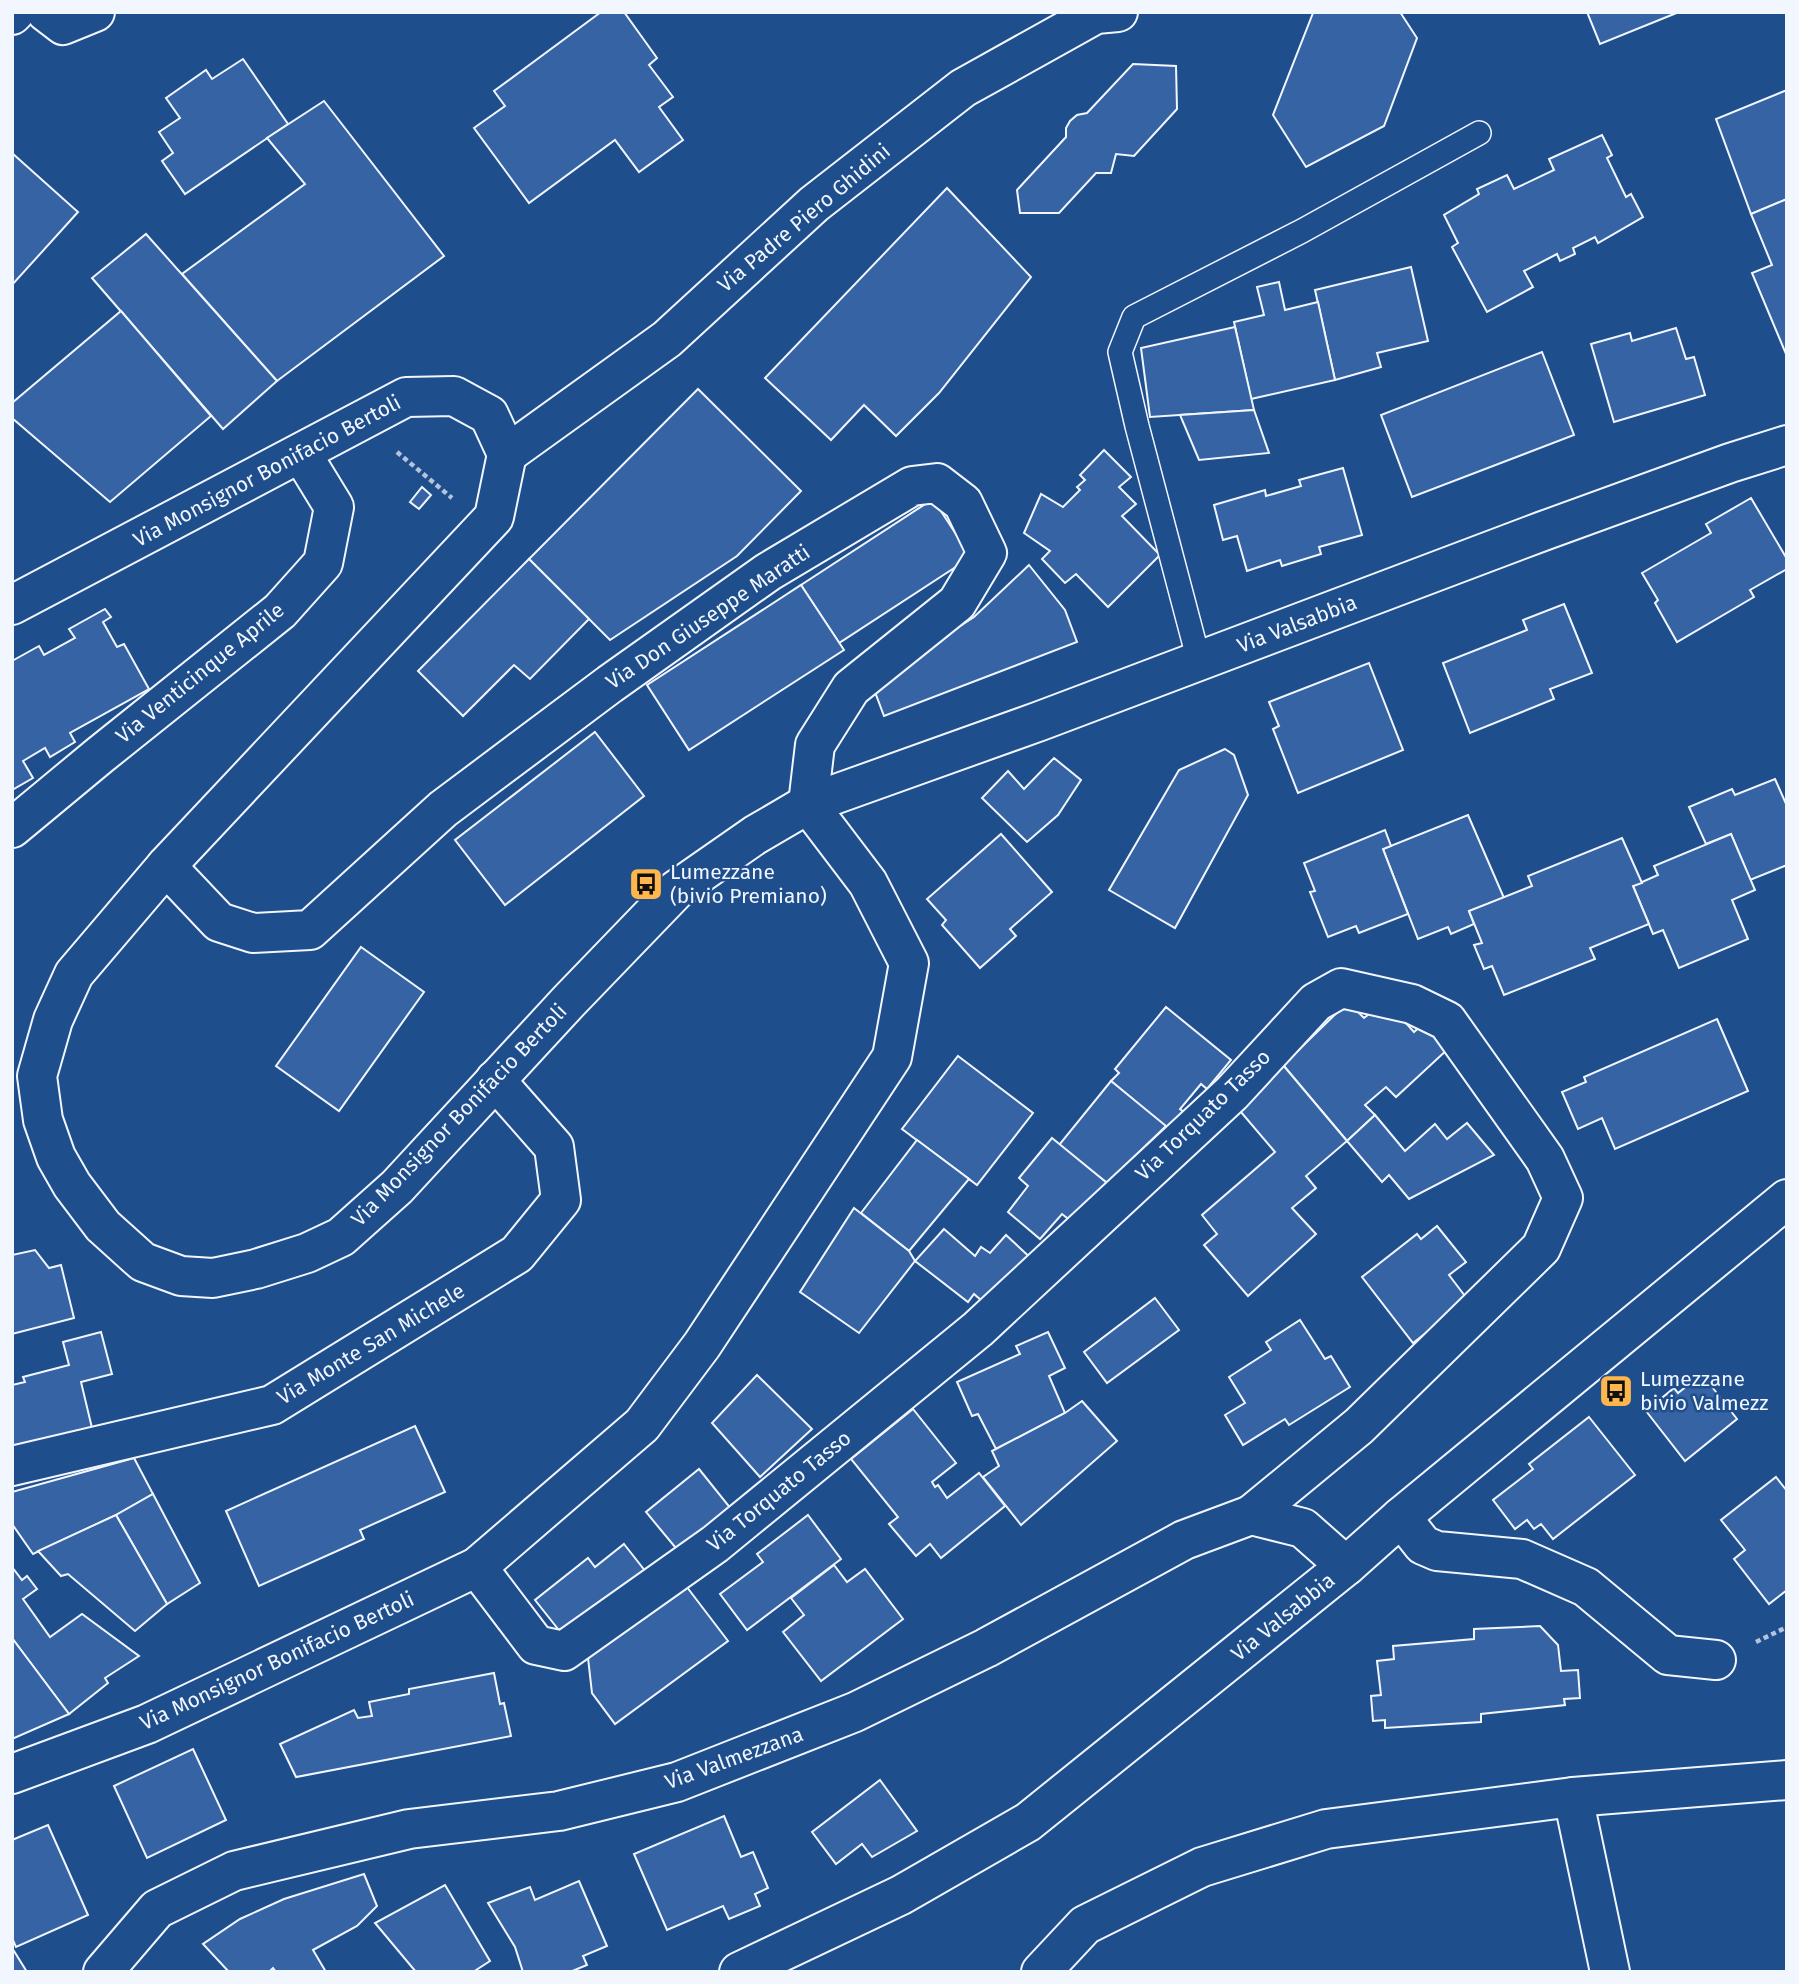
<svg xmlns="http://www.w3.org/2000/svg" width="1799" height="1984" font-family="'Fira Sans',sans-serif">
	<rect width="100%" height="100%" fill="#1f4e8c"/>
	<!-- building -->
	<g fill="#3563a3" stroke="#f2f6ff" stroke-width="2">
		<path d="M601 12H624L657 58 649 65 673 97 659 107 683 140 639 172 615 140 529 203 474 128 505 106 494 91Z"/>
		<path d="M1400 12 1417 38 1384 126 1306 167 1273 115 1313 13Z"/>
		<path d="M1587 12H1679L1600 44Z"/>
		<path d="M243 59 288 124 185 194 162 161 173 153 159 132 180 118 166 98 206 70 212 79Z"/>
		<path d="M1133 64 1176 66 1177 109 1134 156 1116 154 1111 173H1096L1059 213H1020L1017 190 1066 137V128L1070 121 1077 115 1087 113Z"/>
		<path d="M1787 90V199L1751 214 1716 119Z"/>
		<path d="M324 101 444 256 277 381 182 274 305 184 267 138Z"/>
		<path d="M1602 135 1612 155 1607 158 1626 197 1631 194 1643 217 1598 243 1595 237 1573 248 1575 254 1560 261 1557 254 1524 271 1533 287 1487 312 1452 247 1458 243 1444 215 1479 194 1477 189 1507 175 1514 189 1554 170 1549 159Z"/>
		<path d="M12 153 78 212 12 285Z"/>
		<path d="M947 188 1031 277 939 393 896 436 864 405 831 440 765 378Z"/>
		<path d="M1787 199V354H1786L1752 273 1772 265 1751 214Z"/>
		<path d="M146 234 277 381 223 429 92 278Z"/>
		<path d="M1411 267 1428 341 1377 353 1381 367 1335 380 1315 290Z"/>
		<path d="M1279 282 1285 310 1318 302 1335 380 1251 399 1234 322 1264 315 1257 287Z"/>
		<path d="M121 311 211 416 110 502 12 418V403Z"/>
		<path d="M1235 327 1254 410 1150 417 1141 348Z"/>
		<path d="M1676 328 1686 359 1694 357 1705 395 1614 422 1591 344 1630 333 1632 341Z"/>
		<path d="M1542 352 1574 435 1412 497 1381 415Z"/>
		<path d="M698 389 801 491 737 556 610 640 529 559Z"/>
		<path d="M1254 410 1269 453 1199 460 1180 415Z"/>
		<path d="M1104 450 1131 477 1119 487 1136 504 1122 516 1160 555 1108 607 1076 574 1065 583 1042 559 1050 551 1024 533 1041 494 1063 507 1080 490 1077 487 1085 480 1080 475Z"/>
		<path d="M1343 468 1362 535 1319 547 1321 554 1282 566 1280 560 1247 571 1237 536 1223 540 1214 505 1265 490 1266 496 1301 486 1299 480Z"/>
		<path d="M422 487 431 495 419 509 410 502Z"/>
		<path d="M1751 498 1787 559V569L1750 590 1754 597 1677 642 1655 603 1658 600 1642 573 1711 533 1706 524Z"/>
		<path d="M933 499 971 557 839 643 801 585Z"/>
		<path d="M529 559 589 619 530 679 514 665 463 716 418 671Z"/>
		<path d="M1029 565 1065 610 1077 642 884 716 872 684 901 673 897 667 974 617Z"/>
		<path d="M801 585 844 650 689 750 647 685Z"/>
		<path d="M1564 604 1592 673 1550 689 1554 699 1470 733 1443 663 1527 630 1523 620Z"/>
		<path d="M105 609 111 617 103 622 117 647 124 644 149 689 70 733 75 742 50 757 45 748 23 761 33 778 12 790V661L39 646 44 655 75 638 69 629Z"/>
		<path d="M1369 663 1403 750 1298 793 1273 729 1279 726 1269 702Z"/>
		<path d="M595 732 644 796 505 905 455 840Z"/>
		<path d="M1225 749 1234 755 1248 795 1175 928 1109 890 1179 770Z"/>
		<path d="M1054 758 1081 780 1058 815 1027 842 982 798 1008 771 1024 789Z"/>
		<path d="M1775 779 1787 806V865L1750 880 1731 834 1706 844 1689 807 1732 789 1735 795Z"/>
		<path d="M1468 815 1504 898 1469 911 1474 924 1451 934 1448 927 1418 939 1383 849Z"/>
		<path d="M1385 830 1391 846 1383 849 1408 914 1359 933 1356 926 1328 937 1310 892 1315 891 1304 863Z"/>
		<path d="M1001 834 1052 892 1010 929 1016 936 980 968 942 925 946 920 927 899Z"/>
		<path d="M1731 834 1755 890 1732 900 1748 939 1679 968 1663 930 1653 934 1633 886 1658 875 1654 866Z"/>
		<path d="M1622 838 1642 883 1633 886 1649 924 1590 948 1595 959 1504 995 1492 966 1484 969 1474 945 1482 943 1469 911 1532 886 1528 876Z"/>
		<path d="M361 947 424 992 339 1111 276 1066Z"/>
		<path d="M1348 1002 1364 1018 1374 1010 1396 1012 1414 1032 1425 1022 1449 1048 1396 1097 1386 1087 1365 1105 1375 1115 1347 1141 1283 1065Z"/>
		<path d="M1166 1007 1231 1060 1207 1089 1201 1084 1180 1109 1185 1113 1171 1131 1111 1081 1119 1073 1115 1069Z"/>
		<path d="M1717 1019 1748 1091 1615 1149 1602 1118 1578 1129 1562 1092 1586 1082 1584 1077Z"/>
		<path d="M958 1056 1033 1113 977 1185 902 1129Z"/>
		<path d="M1283 1065 1347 1141 1306 1176 1316 1188 1292 1208 1316 1234 1248 1296 1204 1245 1217 1234 1202 1215 1275 1152 1235 1105Z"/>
		<path d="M1111 1081 1166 1126 1107 1183 1059 1145Z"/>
		<path d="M1375 1115 1405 1151 1435 1124 1447 1139 1467 1123 1494 1155 1409 1199 1389 1175 1382 1182 1347 1141Z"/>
		<path d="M1052 1138 1107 1183 1076 1225 1062 1214 1040 1239 1008 1212 1028 1186 1019 1178Z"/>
		<path d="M917 1140 969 1179 909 1251 861 1213Z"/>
		<path d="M854 1208 909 1251 915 1261 859 1333 800 1292Z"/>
		<path d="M1437 1226 1466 1262 1449 1275 1468 1300 1413 1343 1362 1277 1417 1234 1421 1239Z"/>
		<path d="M944 1229 975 1256 981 1247 990 1253 1006 1235 1034 1261 990 1308 974 1294 968 1302 915 1261Z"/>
		<path d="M35 1250 49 1268 61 1265 74 1318 12 1334V1255Z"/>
		<path d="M1155 1298 1179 1330 1107 1383 1084 1352Z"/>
		<path d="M1300 1320 1325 1359 1331 1356 1350 1387 1289 1425 1285 1419 1243 1445 1225 1415 1245 1403 1229 1377 1271 1350 1266 1342Z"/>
		<path d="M101 1332 112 1374 81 1382 92 1428 12 1449V1385L25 1382 23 1377 69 1365 63 1342Z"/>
		<path d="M1048 1332 1065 1368 1049 1376 1065 1413 996 1449 978 1414 972 1416 957 1382 1020 1354 1016 1346Z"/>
		<path d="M1702 1374 1737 1419 1685 1461 1646 1411 1674 1388 1678 1393Z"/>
		<path d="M757 1375 812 1429 760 1477 712 1423Z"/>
		<path d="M1082 1401 1117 1441 1021 1525 983 1477 999 1466 992 1451 1065 1413Z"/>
		<path d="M913 1409 956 1463 932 1482 935 1487 938 1485 947 1498 979 1473 1005 1506 941 1558 930 1544 916 1556 889 1524 898 1517 851 1459Z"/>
		<path d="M1589 1417 1635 1475 1553 1539 1541 1524 1534 1529 1527 1520 1515 1529 1493 1500 1533 1469 1529 1464Z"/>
		<path d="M415 1426 445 1492 360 1530 364 1539 259 1586 226 1511Z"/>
		<path d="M134 1458 153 1494 116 1515 33 1554 12 1524V1492Z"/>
		<path d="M699 1469 732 1510 680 1553 646 1512Z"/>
		<path d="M1776 1477 1787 1491V1590L1769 1604 1734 1559 1745 1550 1721 1520Z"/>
		<path d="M153 1494 200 1583 167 1604 116 1515Z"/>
		<path d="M116 1515 167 1604 135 1631 68 1574 61 1576 38 1551Z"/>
		<path d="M808 1515 841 1559 747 1630 720 1594 763 1562 757 1554Z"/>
		<path d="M624 1544 653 1581 562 1634 535 1600 588 1558 595 1567Z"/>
		<path d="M834 1565 847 1582 865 1569 903 1619 821 1681 783 1632 804 1615 791 1598Z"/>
		<path d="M12 1567 22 1580 27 1576 37 1589 23 1599 50 1637 82 1614 139 1656 105 1678 108 1683 69 1714 12 1638Z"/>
		<path d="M680 1578 728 1641 615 1724 592 1693 587 1649Z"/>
		<path d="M1540 1626 1558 1645 1561 1671 1578 1670 1580 1698 1564 1699 1565 1705 1481 1714V1722L1385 1728V1720L1373 1721 1371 1696 1381 1695 1377 1661 1394 1659 1393 1646 1474 1639V1629Z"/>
		<path d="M12 1638 69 1714 12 1739Z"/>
		<path d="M494 1673 500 1704 504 1703 511 1736 296 1777 280 1744 354 1710 358 1718 372 1716 369 1702 409 1694V1689Z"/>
		<path d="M193 1749 226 1820 147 1858 114 1786Z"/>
		<path d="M880 1780 917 1831 872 1857 862 1844 836 1864 812 1832Z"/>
		<path d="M724 1816 741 1857 753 1852 768 1888 755 1894 760 1906 729 1919 723 1906 667 1930 634 1854Z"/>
		<path d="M48 1825 88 1915 16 1947 12 1938V1840Z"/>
		<path d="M364 1874 377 1906 357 1926 313 1950 326 1972H276L273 1968 269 1972H229L203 1944 240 1919 284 1899Z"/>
		<path d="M579 1881 607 1946 583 1956 587 1965 570 1972H523L515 1947 488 1903 530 1887 535 1900Z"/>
		<path d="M445 1885 490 1961 473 1972H416L375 1923Z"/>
		<path d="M14 1951 27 1972H12V1953Z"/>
	</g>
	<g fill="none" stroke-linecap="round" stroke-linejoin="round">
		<!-- lane casing -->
		<g stroke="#f2f6ff" stroke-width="26">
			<path id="lane" d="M1199 661 1137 426 1120 352 1134 317 1302 231 1479 133"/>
		</g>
		<!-- street casing -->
		<g stroke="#f2f6ff" stroke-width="42">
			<g id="street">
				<path d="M46 12 63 25 95 12"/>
				<path d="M507 454 667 339 814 204 963 88 1096 14 1118 12"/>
				<path d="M12 828 100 755 280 611 323 563 334 507 301 453"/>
				<path d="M12 1466 272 1405 517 1254 561 1200 554 1147 495 1080"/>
				<path d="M1401 1517 1423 1545 1437 1551 1522 1559 1586 1587 1668 1655 1716 1660"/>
				<path d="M477 1567 536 1645 564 1651 715 1544 978 1329 1232 1093 1316 1002 1341 988 1412 1004 1447 1021 1545 1159 1563 1198 1541 1248 1359 1426 1251 1515"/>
				<path d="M12 1774 147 1724 477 1567 642 1425 702 1345 892 1057 909 963 868 883 808 804 815 745 851 688 957 603 987 553 963 503 937 483 912 486 768 572 610 684 443 809 310 930 253 933 219 922 166 866"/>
				<path d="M1573 1797 1610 1972"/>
				<path d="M103 1972 157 1909 234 1871 409 1829 559 1811 677 1782 855 1712 986 1648 1184 1540 1251 1515 1303 1528 1346 1566"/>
			</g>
		</g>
		<!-- secondary casing -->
		<g stroke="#f2f6ff" stroke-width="42">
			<g id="secondary">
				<path d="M12 15 15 12"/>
				<path d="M12 605 406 397 454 396 489 415 507 454 494 517 166 866 74 974 53 1020 37 1076 43 1120 56 1157 72 1185 103 1226 143 1262 181 1276 213 1278 256 1269 307 1253 341 1237 397 1187 569 1001 676 890 755 835 808 804 1040 721 1543 531 1730 463 1787 445"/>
				<path d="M739 1972 901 1895 1028 1822 1346 1566 1401 1517 1787 1199"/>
				<path d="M1041 1972 1085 1925 1202 1867 1326 1829 1573 1797 1787 1780"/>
			</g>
		</g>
		<!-- path -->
		<g stroke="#b3c4dc" stroke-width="4.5" stroke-dasharray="5 3.5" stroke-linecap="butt">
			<path d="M397 452 452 498"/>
			<path d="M1756 1642 1787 1627"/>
		</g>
		<!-- lane -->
		<use href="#lane" stroke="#1f4e8c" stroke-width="23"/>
		<!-- street -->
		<use href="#street" stroke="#1f4e8c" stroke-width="38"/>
		<!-- secondary -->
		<use href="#secondary" stroke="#1f4e8c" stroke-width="38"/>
	</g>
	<!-- icons -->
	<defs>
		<g id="bus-square" transform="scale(1.75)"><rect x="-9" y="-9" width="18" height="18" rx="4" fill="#ffb74d" stroke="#1f4e8c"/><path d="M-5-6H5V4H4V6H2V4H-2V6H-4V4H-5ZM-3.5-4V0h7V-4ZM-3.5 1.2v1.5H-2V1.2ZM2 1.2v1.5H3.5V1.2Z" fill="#111"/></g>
	</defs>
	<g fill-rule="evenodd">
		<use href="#bus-square" x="646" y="884"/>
		<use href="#bus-square" x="1616" y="1391"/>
	</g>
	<g text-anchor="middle" stroke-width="5" stroke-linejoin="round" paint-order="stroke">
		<!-- street labels -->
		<g font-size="21" fill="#f2f6ff" stroke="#1f4e8c">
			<text transform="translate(804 218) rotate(-40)" y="7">Via Padre Piero Ghidini</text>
			<text transform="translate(267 471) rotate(-28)" y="7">Via Monsignor Bonifacio Bertoli</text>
			<text transform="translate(708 617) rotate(-34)" y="7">Via Don Giuseppe Maratti</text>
			<text transform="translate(1297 624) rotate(-21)" y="7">Via Valsabbia</text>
			<text transform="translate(200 673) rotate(-39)" y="7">Via Venticinque Aprile</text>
			<text transform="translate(459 1115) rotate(-46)" y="7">Via Monsignor Bonifacio Bertoli</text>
			<text transform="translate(1203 1115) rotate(-44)" y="7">Via Torquato Tasso</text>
			<text transform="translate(371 1344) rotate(-31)" y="7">Via Monte San Michele</text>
			<text transform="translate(779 1491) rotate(-39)" y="7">Via Torquato Tasso</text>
			<text transform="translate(1283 1617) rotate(-39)" y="7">Via Valsabbia</text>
			<text transform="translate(277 1661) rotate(-25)" y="7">Via Monsignor Bonifacio Bertoli</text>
			<text transform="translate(734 1758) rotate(-20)" y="7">Via Valmezzana</text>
		</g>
		<!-- poi labels -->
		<g font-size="21" fill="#f2f6ff" stroke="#1f4e8c" text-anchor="start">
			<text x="670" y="879">Lumezzane<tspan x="670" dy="24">(bivio Premiano)</tspan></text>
			<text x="1640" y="1386">Lumezzane<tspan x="1640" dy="24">bivio Valmezz</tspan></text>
		</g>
	</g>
	<!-- border -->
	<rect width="1799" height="1984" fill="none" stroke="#f2f6ff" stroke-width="28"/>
</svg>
